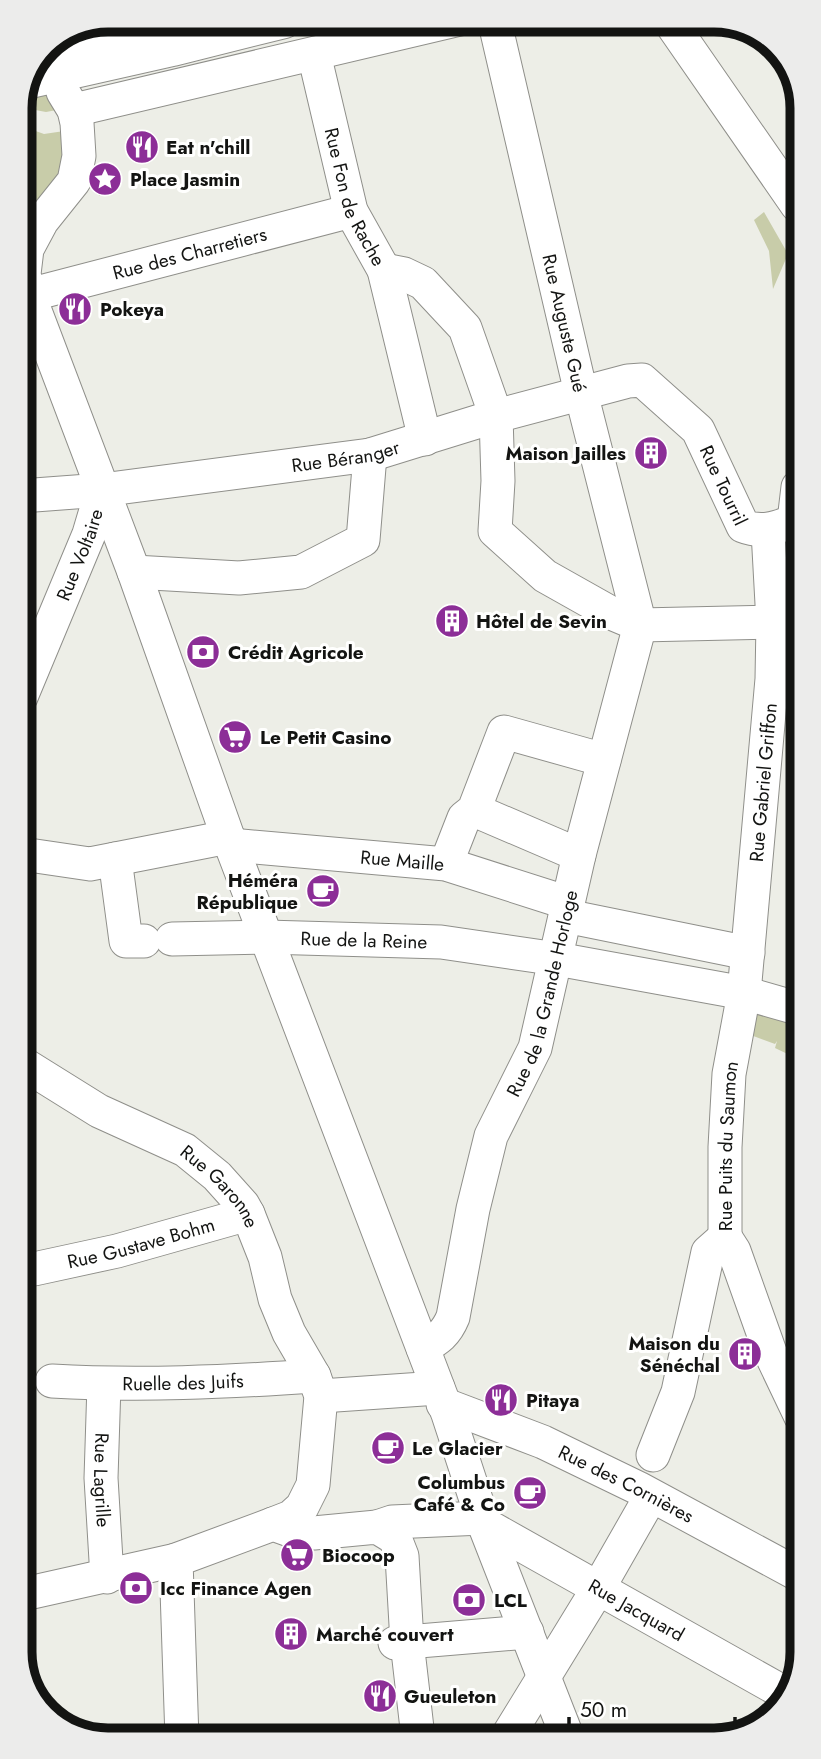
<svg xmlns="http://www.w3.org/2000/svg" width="821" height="1759" font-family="Jost,sans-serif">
	<rect width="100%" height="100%" fill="#edeee7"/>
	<!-- green -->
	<g fill="#c8cca9">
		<path d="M25 90C41 92 51 97 62 109L46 112 19 107Z"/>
		<path d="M19 125 44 134 71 130 70 162 20 233V210L30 196 35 168 29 151 20 138Z"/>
		<path d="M107 163 100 196 90 188 96 164Z"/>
		<path d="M764 212 788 254 773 289 769 251 754 220Z"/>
		<path d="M753 1004 800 1014 798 1059 775 1048 777 1041 775 1044 748 1034Z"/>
	</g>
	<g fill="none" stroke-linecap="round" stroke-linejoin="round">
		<!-- minor casing -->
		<g stroke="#8f8f8a" stroke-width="35">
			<g id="minor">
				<path d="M668 19 797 205"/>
				<path d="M118 38 181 24 187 19"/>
				<path d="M58 52 53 53 63 92 74 110 77 123 79 156 74 181 42 221 27 249 24 274 29 295 134 572 228 837 448 1414 484 1524 567 1736"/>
				<path id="s1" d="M314 54 351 211 384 270 425 439"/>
				<path d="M74 110 460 19"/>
				<path d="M384 270 404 274 423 283 465 328 496 416 498 481 495 531 545 576 609 612 640 625 773 622"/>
				<path id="s2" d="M29 295 351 211"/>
				<path id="s3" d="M21 496 102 490 370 455 496 416 628 381 642 380 698 430 743 526C763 534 778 527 798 520"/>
				<path d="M794 521 798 487"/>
				<path d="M134 572 239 578 301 572 363 540 370 455"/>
				<path id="s4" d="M21 697 89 534 102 490"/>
				<path d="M474 810 579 855"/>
				<path id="s5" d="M231 845 446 864 568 903"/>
				<path d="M22 854 90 864 228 837"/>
				<path d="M115 859 126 941H144"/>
				<path d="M446 864 464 818 474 810 504 732 604 760"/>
				<path d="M566 916 748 953"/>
				<path id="s6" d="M172 939 266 937 441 942 557 959 744 993 800 1009"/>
				<path id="s7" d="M22 1063 99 1111 185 1150 217 1176 243 1205 248 1214 265 1257 275 1299 289 1333 314 1376 321 1396 313 1485 302 1507 291 1517 273 1524"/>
				<path id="s8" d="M725 1237V1147L729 1074 744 993 772 679 773 622 768 531"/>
				<path d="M725 1237 734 1251 770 1352 801 1417"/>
				<path id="s9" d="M34 1269 117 1251 248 1214"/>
				<path id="s10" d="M423 1348C438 1339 446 1334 453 1317L473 1209 491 1136 535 1048 579 855 640 625 581 393 494 19"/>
				<path id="s11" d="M52 1381C139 1386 226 1382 314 1376"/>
				<path id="s12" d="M104 1384 101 1478 107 1577"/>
				<path d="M321 1396 438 1388"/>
				<path id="s13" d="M443 1404 543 1442 638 1488 801 1576"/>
				<path d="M653 1455 678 1392 708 1252 725 1237"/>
				<path id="s14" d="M484 1524 788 1695"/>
				<path d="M377 1527 392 1522 482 1518"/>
				<path d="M24 1594 176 1560"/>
				<path d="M395 1643 527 1632"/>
				<path d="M507 1737 599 1587 651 1496"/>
				<path d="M182 1739 176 1560 273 1524 295 1532 314 1533 377 1527 395 1538 402 1556 407 1642 418 1737"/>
			</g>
		</g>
		<!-- major casing -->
		<g stroke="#8f8f8a" stroke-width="40">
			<g id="major">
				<path d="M63 38 144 19"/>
				<path d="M30 79 172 47 284 19"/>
			</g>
		</g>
		<!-- minor -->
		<use href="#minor" stroke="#fff" stroke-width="33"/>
		<!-- major -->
		<use href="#major" stroke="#fff" stroke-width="38"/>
	</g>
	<!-- icons -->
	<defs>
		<g id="restaurant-disc" transform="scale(1.75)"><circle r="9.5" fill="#8c2e97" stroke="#fffffe"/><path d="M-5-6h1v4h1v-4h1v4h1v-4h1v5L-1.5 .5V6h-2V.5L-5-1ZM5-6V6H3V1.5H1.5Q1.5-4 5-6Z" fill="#fff"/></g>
		<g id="sight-disc" transform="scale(1.75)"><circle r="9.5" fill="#8c2e97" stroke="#fffffe"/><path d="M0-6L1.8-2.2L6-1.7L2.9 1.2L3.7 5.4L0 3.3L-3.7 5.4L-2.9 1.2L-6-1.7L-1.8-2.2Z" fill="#fff"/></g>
		<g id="building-disc" transform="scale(1.75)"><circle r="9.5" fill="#8c2e97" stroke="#fffffe"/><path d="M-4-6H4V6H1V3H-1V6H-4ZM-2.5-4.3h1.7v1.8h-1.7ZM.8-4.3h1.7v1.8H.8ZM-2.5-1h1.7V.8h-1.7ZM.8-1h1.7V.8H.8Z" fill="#fff"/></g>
		<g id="bank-disc" transform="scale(1.75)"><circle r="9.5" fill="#8c2e97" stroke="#fffffe"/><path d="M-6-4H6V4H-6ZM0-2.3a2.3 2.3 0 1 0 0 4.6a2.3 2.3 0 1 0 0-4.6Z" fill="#fff"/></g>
		<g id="supermarket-disc" transform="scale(1.75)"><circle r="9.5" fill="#8c2e97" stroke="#fffffe"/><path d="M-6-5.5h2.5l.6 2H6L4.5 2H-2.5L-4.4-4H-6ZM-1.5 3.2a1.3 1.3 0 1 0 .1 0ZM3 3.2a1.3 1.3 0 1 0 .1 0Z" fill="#fff"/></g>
		<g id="cafe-disc" transform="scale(1.75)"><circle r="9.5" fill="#8c2e97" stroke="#fffffe"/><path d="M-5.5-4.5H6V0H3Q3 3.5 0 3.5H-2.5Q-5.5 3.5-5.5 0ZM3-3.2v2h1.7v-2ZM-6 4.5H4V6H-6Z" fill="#fff"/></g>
	</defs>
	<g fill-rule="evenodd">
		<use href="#restaurant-disc" x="142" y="147"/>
		<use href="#sight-disc" x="105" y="179"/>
		<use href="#restaurant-disc" x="75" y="309"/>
		<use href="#building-disc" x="651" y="453"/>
		<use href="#building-disc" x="452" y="621"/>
		<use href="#bank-disc" x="203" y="652"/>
		<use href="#supermarket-disc" x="235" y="737"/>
		<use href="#cafe-disc" x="323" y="891"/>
		<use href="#building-disc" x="745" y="1354"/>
		<use href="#restaurant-disc" x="501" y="1400"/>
		<use href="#cafe-disc" x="388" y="1448"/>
		<use href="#cafe-disc" x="530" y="1493"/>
		<use href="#supermarket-disc" x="297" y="1555"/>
		<use href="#bank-disc" x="136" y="1588"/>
		<use href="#bank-disc" x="469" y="1600"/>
		<use href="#building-disc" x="291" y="1634"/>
		<use href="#restaurant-disc" x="380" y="1696"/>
	</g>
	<g text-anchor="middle" stroke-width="6" stroke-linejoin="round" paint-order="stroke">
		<!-- poi labels -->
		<g font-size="19" font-weight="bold" fill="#131412" stroke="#fffffe" text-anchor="start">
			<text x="166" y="154">Eat n'chill</text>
			<text x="130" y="186">Place Jasmin</text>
			<text x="100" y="316">Pokeya</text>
			<text x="626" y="460" text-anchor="end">Maison Jailles</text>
			<text x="476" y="628">Hôtel de Sevin</text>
			<text x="228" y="659">Crédit Agricole</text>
			<text x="260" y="744">Le Petit Casino</text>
			<text x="298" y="887" text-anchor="end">Héméra<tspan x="298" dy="22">République</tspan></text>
			<text x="720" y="1350" text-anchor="end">Maison du<tspan x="720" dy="22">Sénéchal</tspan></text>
			<text x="526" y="1407">Pitaya</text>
			<text x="412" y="1455">Le Glacier</text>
			<text x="505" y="1489" text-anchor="end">Columbus<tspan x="505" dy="22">Café &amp; Co</tspan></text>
			<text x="322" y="1562">Biocoop</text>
			<text x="160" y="1595">Icc Finance Agen</text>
			<text x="494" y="1607">LCL</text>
			<text x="316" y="1641">Marché couvert</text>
			<text x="404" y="1703">Gueuleton</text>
		</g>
		<!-- street labels -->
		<g font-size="19" fill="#131412" stroke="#fffffe">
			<text dy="7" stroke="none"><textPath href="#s1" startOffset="149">Rue Fon de Rache</textPath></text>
			<text dy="7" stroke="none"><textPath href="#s2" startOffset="166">Rue des Charretiers</textPath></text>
			<text transform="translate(565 323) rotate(77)" y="7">Rue Auguste Gué</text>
			<text dy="7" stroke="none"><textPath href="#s3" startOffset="327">Rue Béranger</textPath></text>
			<text dy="7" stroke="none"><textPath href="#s3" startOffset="770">Rue Tourril</textPath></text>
			<text dy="7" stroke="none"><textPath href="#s4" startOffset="154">Rue Voltaire</textPath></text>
			<text dy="7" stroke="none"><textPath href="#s8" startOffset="457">Rue Gabriel Griffon</textPath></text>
			<text dy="7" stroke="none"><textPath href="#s5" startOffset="172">Rue Maille</textPath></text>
			<text dy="7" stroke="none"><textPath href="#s6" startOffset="192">Rue de la Reine</textPath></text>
			<text dy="7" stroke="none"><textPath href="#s10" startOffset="382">Rue de la Grande Horloge</textPath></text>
			<text dy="7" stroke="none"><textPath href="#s8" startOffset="91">Rue Puits du Saumon</textPath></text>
			<text dy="7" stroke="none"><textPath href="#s7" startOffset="236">Rue Garonne</textPath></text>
			<text dy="7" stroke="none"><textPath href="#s9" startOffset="110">Rue Gustave Bohm</textPath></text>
			<text dy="7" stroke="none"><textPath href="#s11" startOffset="131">Ruelle des Juifs</textPath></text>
			<text dy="7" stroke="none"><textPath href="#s12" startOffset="96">Rue Lagrille</textPath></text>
			<text dy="7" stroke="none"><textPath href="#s13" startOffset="200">Rue des Cornières</textPath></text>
			<text dy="7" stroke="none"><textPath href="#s14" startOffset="175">Rue Jacquard</textPath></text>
		</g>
	</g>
	<!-- crop -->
	<path d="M0 0H821V1759H0ZM108 32H714A76 76 0 0 1 790 108V1652A76 76 0 0 1 714 1728H108A76 76 0 0 1 32 1652V108A76 76 0 0 1 108 32Z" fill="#ececeb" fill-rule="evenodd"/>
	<path fill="none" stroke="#131412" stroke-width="9" d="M108 32H714A76 76 0 0 1 790 108V1652A76 76 0 0 1 714 1728H108A76 76 0 0 1 32 1652V108A76 76 0 0 1 108 32Z"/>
	<!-- scale -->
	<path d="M569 1717v10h166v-10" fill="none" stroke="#131412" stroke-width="3.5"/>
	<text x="580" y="1717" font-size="21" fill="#131412" stroke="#fffffe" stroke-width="5" paint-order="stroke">50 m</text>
</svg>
